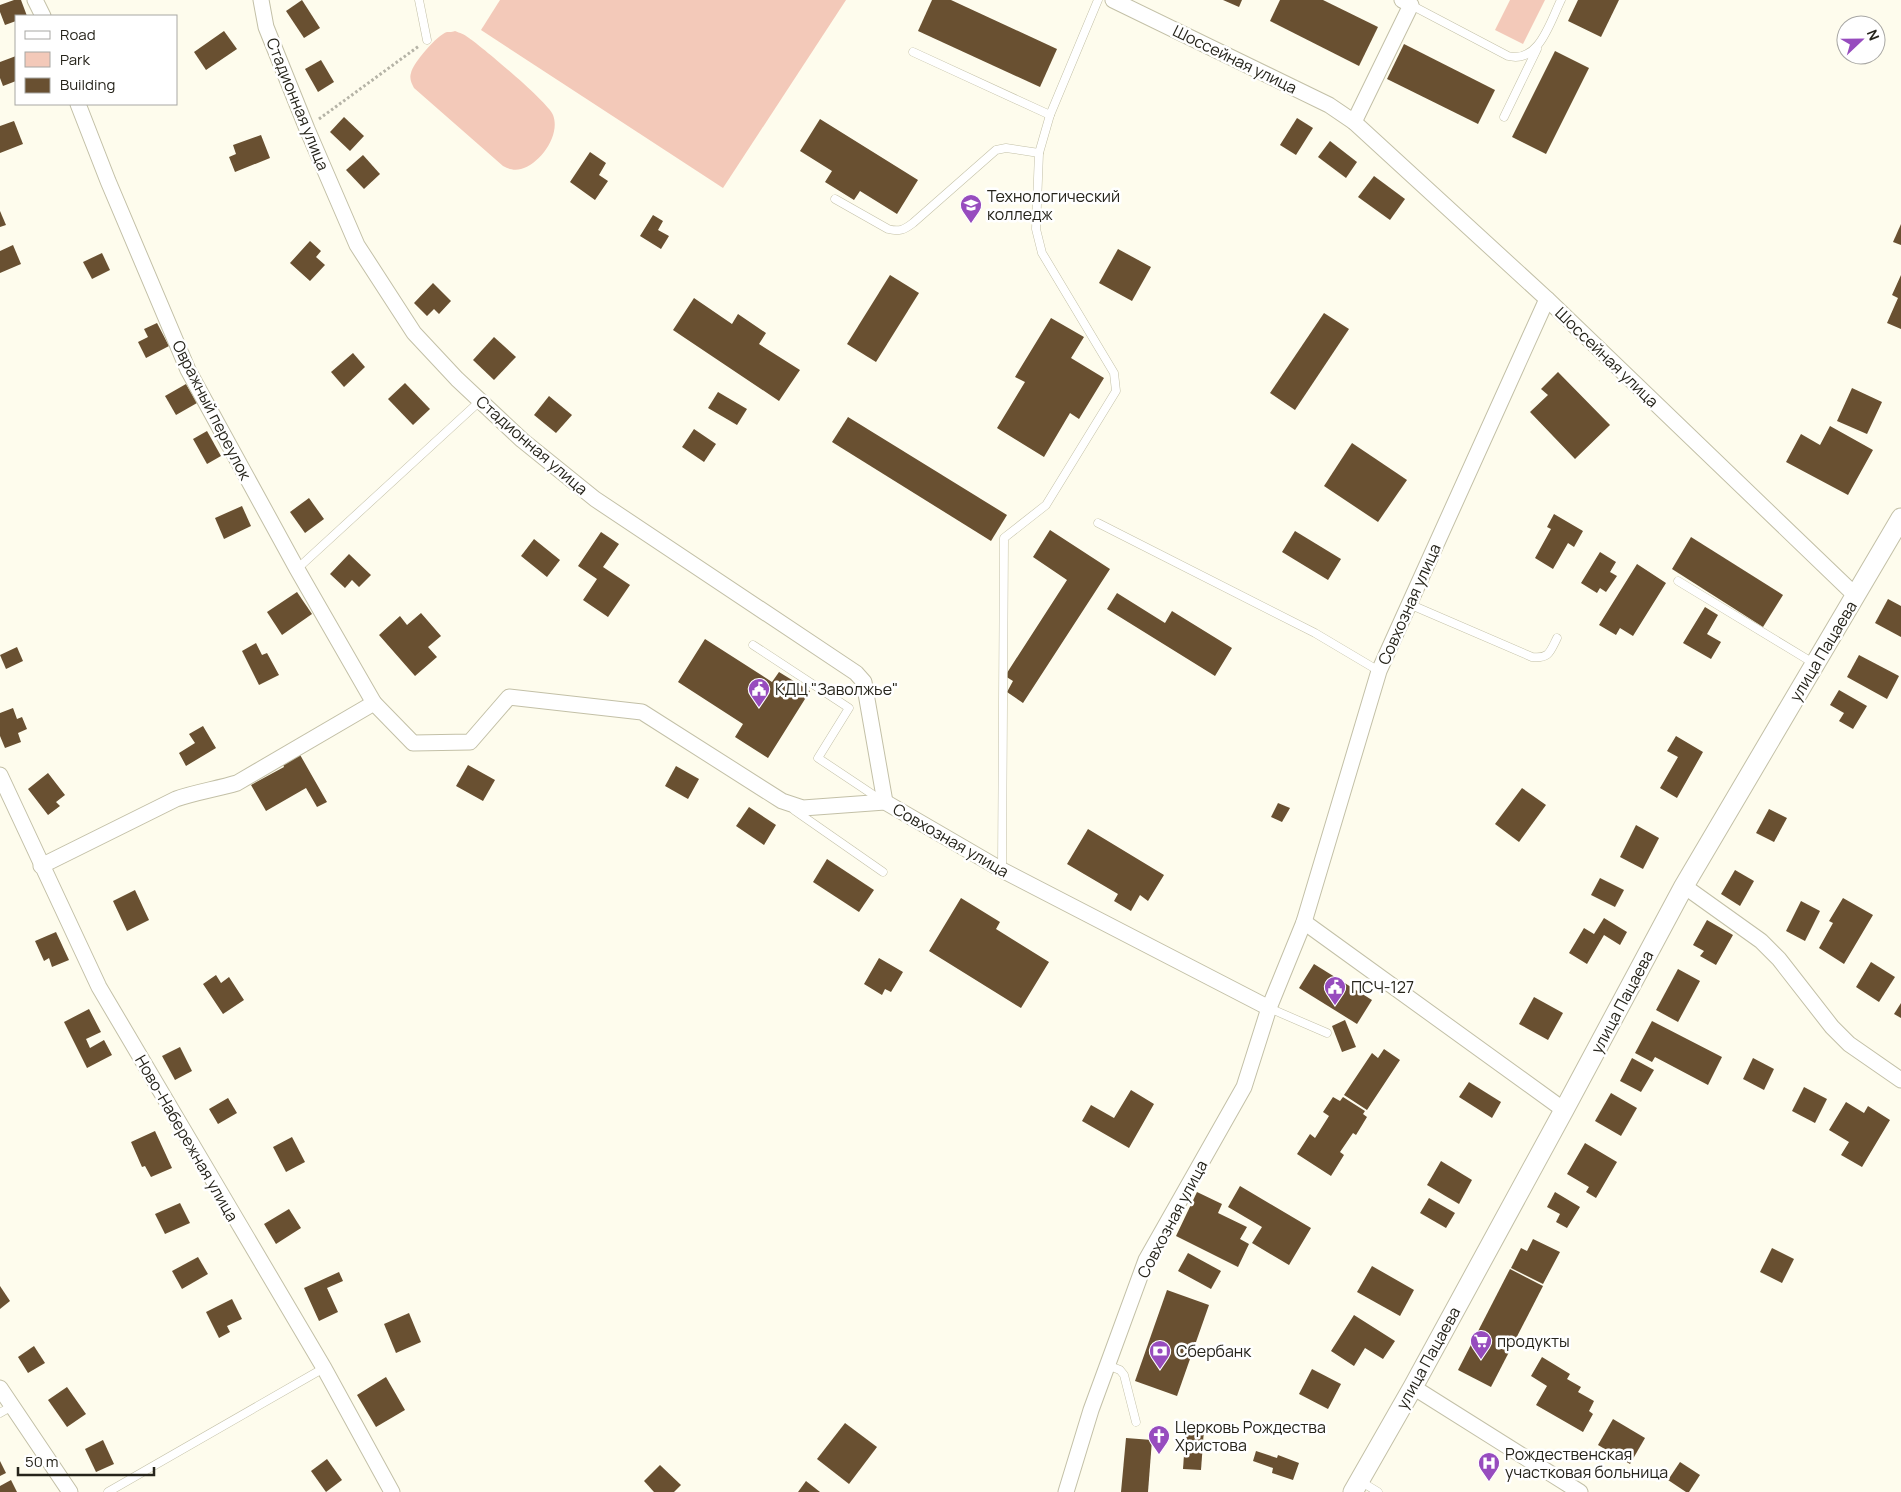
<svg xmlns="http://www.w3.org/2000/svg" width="1901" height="1492" font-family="Manrope,sans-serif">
	<rect width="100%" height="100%" fill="#fefced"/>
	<!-- green -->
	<g fill="#f3c9b9">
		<path d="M500 0H846L723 188 481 30Z"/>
		<path d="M1510 0H1545L1523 44 1495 30Z"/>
		<path d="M455 31C460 33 464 34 469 38 482 47 549 103 553 115 561 135 540 164 521 169 514 171 509 169 503 166L414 88C412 84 409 79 411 73 413 63 437 35 447 32 448 32 454 32 455 31Z"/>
	</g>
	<!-- building -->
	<g fill="#695031">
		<path d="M14 0H21L27 16H16V21L5 25 0 12V5Z"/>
		<path d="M302 0 320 28 304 38 286 11Z"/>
		<path d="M932 0H951L1057 49 1040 87 918 31Z"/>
		<path d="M1223 0H1242L1239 7Z"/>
		<path d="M1280 0H1323L1378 27 1359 66 1270 21Z"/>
		<path d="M1578 0H1619L1601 37 1568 21Z"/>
		<path d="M224 31 237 49 206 70 194 52Z"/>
		<path d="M1404 44 1495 90 1478 124 1387 79Z"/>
		<path d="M1555 51 1589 68 1546 154 1512 137Z"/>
		<path d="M16 56V81L3 86 0 78V62Z"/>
		<path d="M321 60 334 82 318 92 305 69Z"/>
		<path d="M344 117 364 136 350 151 330 132Z"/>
		<path d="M1297 118 1313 128 1296 155 1280 145Z"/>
		<path d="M820 119 918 180 897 214 860 191 854 200 825 182 832 171 800 151Z"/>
		<path d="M14 121 23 144 0 153V126Z"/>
		<path d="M261 135 270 158 235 172 229 157 236 154 233 145Z"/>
		<path d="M1330 141 1357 162 1346 178 1318 157Z"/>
		<path d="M590 152 606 163 599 175 608 181 595 200 570 182Z"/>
		<path d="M363 155 380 174 364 189 346 170Z"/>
		<path d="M1374 176 1405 199 1390 220 1358 197Z"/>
		<path d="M0 211 6 225 0 227Z"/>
		<path d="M653 215 663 221 658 230 669 236 661 249 640 236Z"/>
		<path d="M1901 224V245L1893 242Z"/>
		<path d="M310 241 321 251 316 257 325 265 310 281 290 263Z"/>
		<path d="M13 245 21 264 0 273V251Z"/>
		<path d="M1118 249 1151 267 1132 301 1099 283Z"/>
		<path d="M102 253 110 270 92 279 83 262Z"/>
		<path d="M890 275 919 293 876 362 847 344Z"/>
		<path d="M1901 275V329L1887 323 1898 298 1892 295Z"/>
		<path d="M433 283 451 301 439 314 434 309 427 316 414 303Z"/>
		<path d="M694 298 732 324 738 314 766 333 759 344 800 370 779 401 673 330Z"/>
		<path d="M1324 313 1349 329 1295 410 1270 393Z"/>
		<path d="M1051 318 1084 337 1071 358 1104 378 1079 419 1070 413 1044 457 997 428 1025 382 1015 377Z"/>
		<path d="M157 323 169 346 146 358 138 342 148 337 144 329Z"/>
		<path d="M494 337 516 357 494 380 473 360Z"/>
		<path d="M353 353 365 367 344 387 331 372Z"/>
		<path d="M1558 372 1610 425 1575 459 1530 412 1548 395 1541 389Z"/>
		<path d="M405 383 430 409 413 425 388 399Z"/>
		<path d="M186 384 197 403 176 415 165 396Z"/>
		<path d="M1852 388 1882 402 1867 434 1837 421Z"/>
		<path d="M718 392 747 409 737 425 708 408Z"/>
		<path d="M549 396 572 415 556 433 534 415Z"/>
		<path d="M848 417 1007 515 991 541 832 442Z"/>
		<path d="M1830 426 1873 450 1848 495 1786 462 1801 434 1820 445Z"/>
		<path d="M694 429 716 444 704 462 682 447Z"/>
		<path d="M207 431 221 456 207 464 193 439Z"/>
		<path d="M1352 443 1407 480 1378 522 1324 486Z"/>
		<path d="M309 498 324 519 305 533 290 512Z"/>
		<path d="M242 506 251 526 224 539 215 518Z"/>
		<path d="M1554 514 1583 531 1574 547 1568 543 1553 569 1535 558 1551 529 1547 527Z"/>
		<path d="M1050 530 1110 569 1023 703 1007 692 1013 681 1005 676 1067 580 1033 557Z"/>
		<path d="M1295 531 1341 559 1328 580 1282 552Z"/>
		<path d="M601 532 619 544 603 567 630 585 608 617 583 600 597 579 578 566Z"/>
		<path d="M1691 537 1783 595 1763 627 1672 569Z"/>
		<path d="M534 539 560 560 547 577 521 556Z"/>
		<path d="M1600 552 1616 562 1610 572 1617 576 1606 592 1600 588 1597 593 1581 583Z"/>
		<path d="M349 554 371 575 359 587 352 580 345 588 330 574Z"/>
		<path d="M1637 564 1666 583 1633 636 1620 628 1616 635 1599 625Z"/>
		<path d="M297 592 312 614 282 635 267 612Z"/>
		<path d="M1117 593 1165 623 1172 611 1232 648 1215 676 1107 609Z"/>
		<path d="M1888 599 1901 606V637L1875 623Z"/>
		<path d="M1705 607 1718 615 1707 634 1721 642 1711 659 1683 643Z"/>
		<path d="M421 613 441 636 428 647 437 657 415 676 379 635 400 616 407 625Z"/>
		<path d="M705 639 772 682 779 672 810 691 768 758 735 737 743 724 678 682Z"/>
		<path d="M256 643 262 655 267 653 279 675 259 685 242 651Z"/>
		<path d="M17 647 23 661 6 669 0 655Z"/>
		<path d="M1859 655 1899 676 1887 699 1847 677Z"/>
		<path d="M1839 690 1867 706 1853 729 1839 721 1844 713 1830 705Z"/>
		<path d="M13 708 17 719 22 717 27 729 18 733 21 742 5 748 0 736V713Z"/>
		<path d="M203 726 216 748 186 766 179 753 195 743 189 734Z"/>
		<path d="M1676 736 1703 752 1677 798 1660 788 1678 757 1667 751Z"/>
		<path d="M299 753 327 802 317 807 306 788 266 811 251 785 284 767 282 762Z"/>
		<path d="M468 765 495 780 483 801 456 786Z"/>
		<path d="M676 766 699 779 688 799 665 786Z"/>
		<path d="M48 773 65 795 56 802 60 806 48 815 28 789Z"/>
		<path d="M1522 788 1546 805 1519 842 1495 824Z"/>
		<path d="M1278 803 1290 808 1282 822 1271 817Z"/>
		<path d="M749 807 776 825 764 845 736 826Z"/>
		<path d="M1769 809 1787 818 1774 842 1756 833Z"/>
		<path d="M1636 825 1659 838 1643 869 1620 857Z"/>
		<path d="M1088 829 1164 875 1148 901 1140 895 1131 911 1114 901 1118 894 1067 864Z"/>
		<path d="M827 859 874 890 859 912 813 882Z"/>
		<path d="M1735 870 1754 881 1740 906 1721 894Z"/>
		<path d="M1600 878 1624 890 1615 907 1591 895Z"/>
		<path d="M135 890 149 920 127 931 113 901Z"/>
		<path d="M961 898 1000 922 996 929 1049 962 1021 1008 929 951Z"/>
		<path d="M1843 898 1873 915 1844 964 1819 948 1833 923 1829 921Z"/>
		<path d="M1801 901 1820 911 1805 941 1786 931Z"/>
		<path d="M1604 918 1627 932 1620 945 1604 935 1587 964 1569 953 1584 928 1594 934Z"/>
		<path d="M1707 920 1733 935 1716 965 1700 956 1704 951 1693 945Z"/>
		<path d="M56 932 69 960 52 967 49 958 44 961 35 941Z"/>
		<path d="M879 958 903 972 891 992 885 989 882 995 864 984Z"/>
		<path d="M1871 962 1895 977 1879 1002 1856 987Z"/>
		<path d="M1314 964 1372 1000 1357 1024 1299 988Z"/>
		<path d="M1678 969 1700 981 1678 1022 1656 1010Z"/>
		<path d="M216 975 221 983 229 977 244 1000 223 1014 203 984Z"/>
		<path d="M1534 997 1563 1013 1548 1040 1519 1024Z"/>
		<path d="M1901 1003V1018L1894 1014Z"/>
		<path d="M89 1009 101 1032 86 1039 90 1048 104 1040 112 1055 87 1068 64 1022Z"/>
		<path d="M1345 1020 1356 1047 1342 1052 1332 1026Z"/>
		<path d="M1652 1021 1722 1057 1708 1085 1655 1057 1652 1062 1635 1053Z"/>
		<path d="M180 1047 192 1071 175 1080 162 1056Z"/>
		<path d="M1384 1049 1400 1060 1367 1110 1344 1095 1372 1053 1378 1058Z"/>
		<path d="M1632 1058 1654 1070 1641 1092 1620 1081Z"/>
		<path d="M1753 1058 1774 1069 1764 1090 1743 1079Z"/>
		<path d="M1469 1082 1501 1102 1492 1118 1459 1097Z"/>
		<path d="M1804 1087 1827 1099 1815 1123 1792 1111Z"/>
		<path d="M1131 1090 1154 1104 1129 1148 1082 1121 1091 1105 1114 1118Z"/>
		<path d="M1611 1093 1637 1108 1621 1136 1595 1121Z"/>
		<path d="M1333 1097 1340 1101 1343 1097 1365 1111 1363 1114 1367 1117 1356 1135 1353 1133 1340 1152 1344 1155 1331 1176 1297 1154 1310 1134 1315 1138 1329 1116 1323 1112Z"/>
		<path d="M228 1098 237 1113 218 1124 209 1109Z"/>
		<path d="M1846 1102 1864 1113 1868 1106 1890 1120 1862 1167 1841 1155 1849 1142 1829 1130Z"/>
		<path d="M155 1131 172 1168 151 1177 145 1166 142 1167 131 1142Z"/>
		<path d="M292 1137 305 1162 286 1172 273 1147Z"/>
		<path d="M1585 1143 1617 1162 1596 1198 1586 1192 1589 1187 1567 1174Z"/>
		<path d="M1441 1161 1472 1180 1459 1204 1427 1185Z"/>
		<path d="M1240 1186 1311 1228 1289 1265 1252 1243 1262 1227 1228 1207Z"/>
		<path d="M1197 1192 1222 1204 1218 1213 1247 1227 1240 1239 1249 1244 1238 1267 1176 1236Z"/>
		<path d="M1555 1192 1580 1207 1567 1228 1556 1222 1560 1214 1547 1207Z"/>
		<path d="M1429 1198 1455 1213 1446 1228 1420 1213Z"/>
		<path d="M180 1203 190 1223 165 1234 155 1214Z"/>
		<path d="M289 1209 301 1228 276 1244 264 1224Z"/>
		<path d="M1533 1239 1560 1252 1543 1284 1511 1268 1521 1248 1527 1251Z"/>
		<path d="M1772 1248 1794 1259 1782 1283 1760 1272Z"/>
		<path d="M1188 1253 1221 1271 1211 1289 1178 1271Z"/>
		<path d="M198 1257 208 1274 182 1289 172 1271Z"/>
		<path d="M1372 1266 1414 1290 1400 1316 1357 1292Z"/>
		<path d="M1510 1269 1543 1286 1491 1387 1458 1370Z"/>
		<path d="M339 1272 343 1281 327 1288 338 1312 319 1321 304 1288Z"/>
		<path d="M0 1286 10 1301 0 1309Z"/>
		<path d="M1167 1290 1209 1305 1177 1396 1135 1381Z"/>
		<path d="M232 1299 242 1319 227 1326 230 1332 219 1338 206 1312Z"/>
		<path d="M409 1313 421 1342 396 1353 384 1324Z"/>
		<path d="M1354 1315 1395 1341 1383 1359 1365 1348 1354 1366 1331 1351Z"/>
		<path d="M34 1346 45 1363 28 1373 18 1357Z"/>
		<path d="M1542 1357 1570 1374 1567 1379 1581 1387 1578 1392 1594 1401 1589 1411 1593 1414 1583 1432 1536 1405 1547 1386 1531 1376Z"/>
		<path d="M1312 1369 1341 1384 1328 1409 1299 1394Z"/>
		<path d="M386 1377 405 1410 376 1427 357 1395Z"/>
		<path d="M67 1387 86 1414 67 1427 48 1400Z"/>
		<path d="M1613 1419 1645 1438 1630 1464 1598 1445Z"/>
		<path d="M845 1423 877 1447 849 1484 817 1459Z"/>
		<path d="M1186 1427 1204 1429 1201 1470 1183 1469Z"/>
		<path d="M1126 1438 1152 1440 1148 1492H1121Z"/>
		<path d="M103 1440 114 1464 96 1472 85 1449Z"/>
		<path d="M1256 1451 1277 1458 1278 1455 1299 1463 1293 1480 1272 1473 1273 1468 1253 1461Z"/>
		<path d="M327 1459 342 1480 326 1492 311 1471Z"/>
		<path d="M0 1461 6 1473 0 1476Z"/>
		<path d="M1680 1462 1700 1475 1689 1492H1686L1668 1480Z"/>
		<path d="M660 1465 681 1485 674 1492H654L644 1481Z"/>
		<path d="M11 1480 17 1492H0V1486Z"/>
		<path d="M806 1481 820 1492H798Z"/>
	</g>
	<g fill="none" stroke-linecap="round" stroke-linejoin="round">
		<!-- service casing -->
		<g stroke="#c3c0a7" stroke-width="9">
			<g id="service">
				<path d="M419 0 427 40"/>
				<path d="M1411 5 1508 56C1539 64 1550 22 1561 0"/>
				<path d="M913 52 1050 115 1098 0"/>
				<path d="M1504 117 1537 49"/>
				<path d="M835 199 888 229C899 232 904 230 913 223L996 150 1006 148 1039 153"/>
				<path d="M1098 523 1315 633 1379 671"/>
				<path d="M297 569 480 401"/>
				<path d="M1678 581 1815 664"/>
				<path d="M1409 604 1532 657C1549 659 1550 652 1557 638"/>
				<path d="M753 645 849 708 818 758 881 800"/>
				<path d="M794 810 883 872"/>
				<path d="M1002 870 1004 538 1046 505 1116 391 1114 373 1042 253 1036 229 1039 153 1050 115"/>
				<path d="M1269 1008 1327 1033"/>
				<path d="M1107 1365 1120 1370 1124 1375 1136 1422"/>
				<path d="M0 1413 12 1406"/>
				<path d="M1360 1481 1378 1492"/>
				<path d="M108 1492 324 1368"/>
			</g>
		</g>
		<!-- minor casing -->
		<g stroke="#c3c0a7" stroke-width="17">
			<g id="minor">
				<path d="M35 0 43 16"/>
				<path d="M261 0 266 27 307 129 357 245 414 333 457 379 522 440 595 499 856 673 864 682 885 802"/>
				<path d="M1113 0 1329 105 1354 122 1547 299 1856 596"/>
				<path d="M78 104 108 181 188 370 297 569 374 703"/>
				<path d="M1354 122 1411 5 1402 0"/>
				<path d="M0 775 99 987 324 1368 392 1492"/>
				<path d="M41 866 176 799C196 792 217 789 237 783L374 703 413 743 470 742 509 697 642 712 782 801 803 808 885 802 1002 870 1269 1008"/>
				<path d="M1684 886 1761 941 1779 959 1832 1027 1849 1044 1901 1080"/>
				<path d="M1304 922 1564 1110"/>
				<path d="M1413 1387 1580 1492"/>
				<path d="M0 1388 70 1492"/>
				<path d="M1066 1492 1091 1410 1146 1260 1244 1087 1269 1008 1304 922 1379 671 1547 299"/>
			</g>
		</g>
		<!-- tertiary casing -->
		<g stroke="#c3c0a7" stroke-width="21">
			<path id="tertiary" d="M1353 1492 1413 1387 1564 1110 1684 886 1901 518"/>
		</g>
		<!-- path -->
		<path stroke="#b5b3a6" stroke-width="3" stroke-dasharray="2.5 2.5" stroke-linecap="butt" d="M319 119 419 46"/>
		<!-- service -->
		<use href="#service" stroke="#fff" stroke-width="8"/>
		<!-- minor -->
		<use href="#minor" stroke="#fff" stroke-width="15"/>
		<!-- tertiary -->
		<use href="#tertiary" stroke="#fff" stroke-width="19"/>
	</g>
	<!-- icons -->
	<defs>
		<g id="university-pin" transform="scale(1.125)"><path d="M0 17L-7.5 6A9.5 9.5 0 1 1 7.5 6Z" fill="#974cbe" stroke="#fff"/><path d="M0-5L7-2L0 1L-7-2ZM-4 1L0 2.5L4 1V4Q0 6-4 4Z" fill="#fff"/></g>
		<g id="civic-pin" transform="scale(1.125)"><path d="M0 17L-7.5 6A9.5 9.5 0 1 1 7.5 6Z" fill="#974cbe" stroke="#fff"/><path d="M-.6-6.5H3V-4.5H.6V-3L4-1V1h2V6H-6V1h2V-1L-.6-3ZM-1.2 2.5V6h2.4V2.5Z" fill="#fff"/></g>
		<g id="supermarket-pin" transform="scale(1.125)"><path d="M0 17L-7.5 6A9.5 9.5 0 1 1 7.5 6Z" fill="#974cbe" stroke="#fff"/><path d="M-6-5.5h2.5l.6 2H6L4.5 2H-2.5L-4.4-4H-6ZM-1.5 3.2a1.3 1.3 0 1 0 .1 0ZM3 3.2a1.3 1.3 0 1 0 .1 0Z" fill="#fff"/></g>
		<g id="bank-pin" transform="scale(1.125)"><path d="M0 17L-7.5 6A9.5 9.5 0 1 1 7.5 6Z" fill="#974cbe" stroke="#fff"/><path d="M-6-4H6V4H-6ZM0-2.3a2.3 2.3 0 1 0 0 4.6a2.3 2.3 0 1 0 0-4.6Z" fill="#fff"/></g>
		<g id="church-pin" transform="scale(1.125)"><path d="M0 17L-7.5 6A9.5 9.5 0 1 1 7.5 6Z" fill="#974cbe" stroke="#fff"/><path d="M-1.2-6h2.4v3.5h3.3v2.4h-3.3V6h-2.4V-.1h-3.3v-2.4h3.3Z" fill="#fff"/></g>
		<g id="hospital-pin" transform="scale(1.125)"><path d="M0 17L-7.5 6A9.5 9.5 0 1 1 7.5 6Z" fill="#974cbe" stroke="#fff"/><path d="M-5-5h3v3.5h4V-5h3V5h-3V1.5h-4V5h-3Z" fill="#fff"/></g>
	</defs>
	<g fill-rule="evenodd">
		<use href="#university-pin" x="971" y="205"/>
		<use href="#civic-pin" x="759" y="689"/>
		<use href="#civic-pin" x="1335" y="987"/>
		<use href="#supermarket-pin" x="1481" y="1341"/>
		<use href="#bank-pin" x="1160" y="1351"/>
		<use href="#church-pin" x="1159" y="1436"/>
		<use href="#hospital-pin" x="1489" y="1463"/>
	</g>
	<g text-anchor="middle" stroke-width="5" stroke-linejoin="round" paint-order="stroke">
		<!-- street labels -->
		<g font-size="16" fill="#26241b" stroke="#fff">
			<text transform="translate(1235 59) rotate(26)" y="6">Шоссейная улица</text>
			<text transform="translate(298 104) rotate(68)" y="6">Стадионная улица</text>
			<text transform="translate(1607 357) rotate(44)" y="6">Шоссейная улица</text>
			<text transform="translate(212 410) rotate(63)" y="6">Овражный переулок</text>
			<text transform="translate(532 445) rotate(41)" y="6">Стадионная улица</text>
			<text transform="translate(1409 604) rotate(-66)" y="6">Совхозная улица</text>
			<text transform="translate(1823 651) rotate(-59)" y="6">улица Пацаева</text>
			<text transform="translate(951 840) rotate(30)" y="6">Совхозная улица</text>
			<text transform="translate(1622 1002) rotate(-62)" y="6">улица Пацаева</text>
			<text transform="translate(187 1138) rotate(60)" y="6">Ново-Набережная улица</text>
			<text transform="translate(1172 1219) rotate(-62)" y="6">Совхозная улица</text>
			<text transform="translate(1428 1358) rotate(-61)" y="6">улица Пацаева</text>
		</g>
		<!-- poi labels -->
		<g font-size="16" fill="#26241b" stroke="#fff" text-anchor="start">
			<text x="987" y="202">Технологический<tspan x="987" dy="18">колледж</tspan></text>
			<text x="775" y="695">КДЦ "Заволжье"</text>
			<text x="1351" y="993">ПСЧ-127</text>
			<text x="1497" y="1347">продукты</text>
			<text x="1176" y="1357">Сбербанк</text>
			<text x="1175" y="1433">Церковь Рождества<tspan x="1175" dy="18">Христова</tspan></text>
			<text x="1505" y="1460">Рождественская<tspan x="1505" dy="18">участковая больница</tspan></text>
		</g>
	</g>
	<!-- legend -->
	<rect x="15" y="15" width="162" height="90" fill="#ffffff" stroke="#a8a7a4"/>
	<rect x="25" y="31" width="25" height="8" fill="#ffffff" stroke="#a8a7a4"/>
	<text x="60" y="40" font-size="15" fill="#26241b">Road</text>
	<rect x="25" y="52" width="25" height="15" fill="#f3c9b9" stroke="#a8a7a4"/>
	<text x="60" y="65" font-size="15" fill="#26241b">Park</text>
	<rect x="25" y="78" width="25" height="15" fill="#695031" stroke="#a8a7a4"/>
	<text x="60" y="90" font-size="15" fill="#26241b">Building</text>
	<!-- north arrow -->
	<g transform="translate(1861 40) rotate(68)"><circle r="24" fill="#ffffff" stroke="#a8a7a4"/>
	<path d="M0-4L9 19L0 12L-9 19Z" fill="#974cbe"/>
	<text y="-8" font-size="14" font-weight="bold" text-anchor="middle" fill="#26241b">N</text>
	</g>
	<!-- scale -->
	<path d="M18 1467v8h136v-8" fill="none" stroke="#26241b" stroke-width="2.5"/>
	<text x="25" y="1467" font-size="15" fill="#26241b" stroke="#ffffff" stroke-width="4" paint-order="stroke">50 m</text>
</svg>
